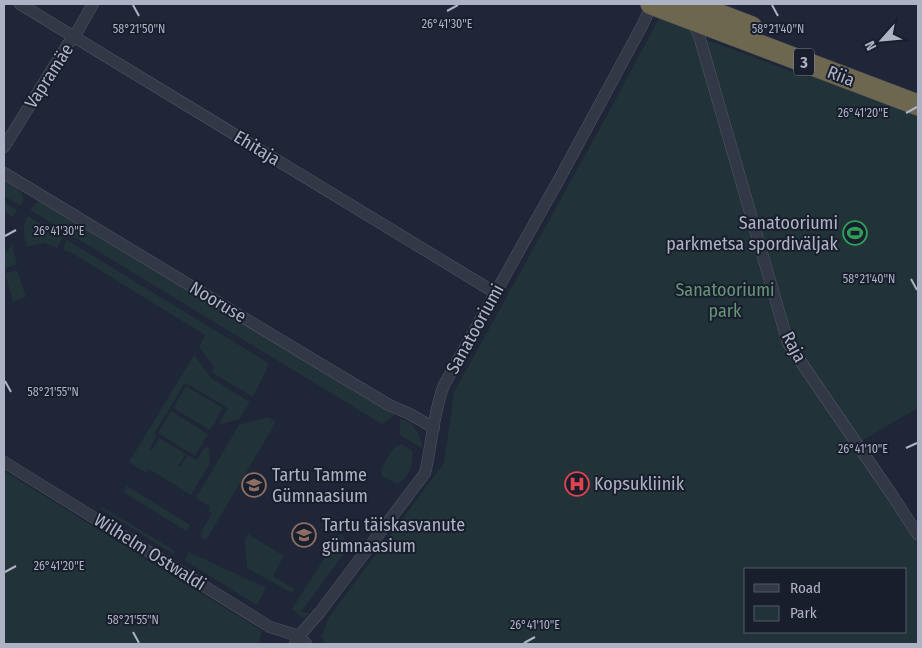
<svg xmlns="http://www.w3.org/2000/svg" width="922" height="648" font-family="'Fira Sans Condensed',sans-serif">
	<rect width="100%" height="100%" fill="#1f2637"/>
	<!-- green -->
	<g fill="#213238" fill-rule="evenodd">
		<path d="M659 18 670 21 707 40 801 75 822 78 918 116V408L854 445 918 545V644H326L321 637 329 617 444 463 454 392 611 108ZM746 569H906V632H746Z"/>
		<path d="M4 179C14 186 29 192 21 206L4 196Z"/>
		<path d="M39 200 395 415 382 424 30 210Z"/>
		<path d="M4 202 17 210 13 217 4 211Z"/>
		<path d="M28 216 63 237 57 248 45 243 27 247C23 236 22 226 28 216Z"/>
		<path d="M67 240 267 362 268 367 253 397 213 373 212 371 214 367 199 347 205 335 72 253 63 250Z"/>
		<path d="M12 243 17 264 4 269V250L7 252Z"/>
		<path d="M17 270 26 297 13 302 5 273Z"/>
		<path d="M194 355 211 378 250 402 239 419 222 424 219 423 228 408 185 383 154 434 157 436 149 449 152 450 159 438 186 454 178 466 180 467 188 455 197 460 204 448 209 447 210 463 191 495 149 469 146 473 129 462Z"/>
		<path d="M186 386 223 408 210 430 173 408Z"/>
		<path d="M171 411 208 434 195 456 158 433Z"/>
		<path d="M268 417 276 422 206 540 202 538 200 534 212 513 208 511 210 507 196 498 239 425Z"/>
		<path d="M400 419C413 420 421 436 423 449L400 435Z"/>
		<path d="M401 444 412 450C415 461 408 480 397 484L382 476 381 470C386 461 391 448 401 444Z"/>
		<path d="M4 471 262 631 259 644H4Z"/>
		<path d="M127 486 190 525 186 531 123 492Z"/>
		<path d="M102 507 170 548 174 552 175 555 101 509Z"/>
		<path d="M248 534 284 556 273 576 295 589 292 593 247 568 245 540Z"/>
		<path d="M339 535H343L348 548 301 612 309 613V615L303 618 292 609Z"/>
		<path d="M189 552 266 588 257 605 184 560Z"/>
	</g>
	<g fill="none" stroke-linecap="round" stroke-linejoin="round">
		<!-- street casing -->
		<g stroke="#505565" stroke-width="12">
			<g id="street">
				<path d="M20 4 494 292"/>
				<path d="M691 22 698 32 788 343 894 498 918 535"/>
				<path d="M4 147 68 44 74 37 93 4"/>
				<path d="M4 173 327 368 389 405 410 414 434 428"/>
				<path d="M4 462 270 627 299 636 306 644"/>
				<path d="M295 644 299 636 320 612 425 473C432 444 433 413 444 385L562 174 643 24 652 4"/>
			</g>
		</g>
		<!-- highway casing -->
		<g stroke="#3e4252" stroke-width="22">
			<g id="highway">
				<path d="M651 4 918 105"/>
				<path d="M692 4 752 27"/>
			</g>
		</g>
		<!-- street -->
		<use href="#street" stroke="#333847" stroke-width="11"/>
		<!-- highway -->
		<use href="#highway" stroke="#6e6750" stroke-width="21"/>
	</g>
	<!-- ticks -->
	<path fill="none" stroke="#adb2c4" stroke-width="2" d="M133 5 139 16M772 5 778 16M447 11 458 5M906 113 917 107M5 236 16 230M911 279 917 290M5 381 11 392M906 448 917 443M5 572 16 566M133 632 139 643M524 643 535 637"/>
	<!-- icons -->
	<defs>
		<g id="stadium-ring" transform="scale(1.25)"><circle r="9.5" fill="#191e2c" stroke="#2e9e5b" stroke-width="1.5"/><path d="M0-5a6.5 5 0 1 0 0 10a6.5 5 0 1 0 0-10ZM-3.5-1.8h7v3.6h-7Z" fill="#2e9e5b"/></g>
		<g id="hospital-ring" transform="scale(1.25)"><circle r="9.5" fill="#191e2c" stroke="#e0444e" stroke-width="1.5"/><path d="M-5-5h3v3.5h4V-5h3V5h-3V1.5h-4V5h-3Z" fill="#e0444e"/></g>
		<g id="school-ring" transform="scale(1.25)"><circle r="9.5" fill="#191e2c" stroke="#8d6e63" stroke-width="1.5"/><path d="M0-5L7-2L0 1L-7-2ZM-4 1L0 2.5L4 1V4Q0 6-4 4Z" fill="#8d6e63"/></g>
	</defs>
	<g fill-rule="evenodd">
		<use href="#stadium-ring" x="855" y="233"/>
		<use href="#hospital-ring" x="577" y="484"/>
		<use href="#school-ring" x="254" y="485"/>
		<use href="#school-ring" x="304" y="535"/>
	</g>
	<g text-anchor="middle" stroke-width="4" stroke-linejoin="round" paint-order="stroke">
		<!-- shield labels -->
		<rect fill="#191e2c" stroke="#818696" stroke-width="1" x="794" y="48.5" width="20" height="27" rx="4"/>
		<g font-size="16" font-weight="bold" fill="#adb2c4">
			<text x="804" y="68">3</text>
		</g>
		<!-- street labels -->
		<g font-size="18" fill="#adb2c4" stroke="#191e2c">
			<text transform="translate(49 76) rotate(-57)" y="6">Vapramäe</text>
			<text transform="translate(841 76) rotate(21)" y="6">Riia</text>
			<text transform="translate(257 148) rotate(31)" y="6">Ehitaja</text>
			<text transform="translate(218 302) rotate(31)" y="6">Nooruse</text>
			<text transform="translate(475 329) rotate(-61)" y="6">Sanatooriumi</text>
			<text transform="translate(794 347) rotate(62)" y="6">Raja</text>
			<text transform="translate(150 552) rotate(32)" y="6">Wilhelm Ostwaldi</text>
		</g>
		<!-- poi labels -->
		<g font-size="18" fill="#adb2c4" stroke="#191e2c" text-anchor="start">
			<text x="838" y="229" text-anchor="end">Sanatooriumi<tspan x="838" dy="21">parkmetsa spordiväljak</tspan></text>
			<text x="272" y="481">Tartu Tamme<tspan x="272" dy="21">Gümnaasium</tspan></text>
			<text x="594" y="490">Kopsukliinik</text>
			<text x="322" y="531">Tartu täiskasvanute<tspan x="322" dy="21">gümnaasium</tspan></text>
		</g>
		<!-- park labels -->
		<g font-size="18" fill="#659577" stroke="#191e2c">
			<text x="725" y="296">Sanatooriumi<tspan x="725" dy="21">park</tspan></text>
		</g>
	</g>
	<g font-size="12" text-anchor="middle" fill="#adb2c4" stroke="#191e2c" stroke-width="4" stroke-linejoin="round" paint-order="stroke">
		<text x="447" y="28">26°41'30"E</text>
		<text x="139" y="33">58°21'50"N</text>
		<text x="778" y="33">58°21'40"N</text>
		<text x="863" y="117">26°41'20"E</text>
		<text x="59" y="235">26°41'30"E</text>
		<text x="869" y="283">58°21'40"N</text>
		<text x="53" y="396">58°21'55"N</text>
		<text x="863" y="453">26°41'10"E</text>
		<text x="59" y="570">26°41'20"E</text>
		<text x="133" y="624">58°21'55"N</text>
		<text x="535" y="629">26°41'10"E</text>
	</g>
	<!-- border -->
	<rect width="922" height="648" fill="none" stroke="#adb2c4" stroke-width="10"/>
	<!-- legend -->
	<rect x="744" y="568" width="162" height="65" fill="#191e2c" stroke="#545969"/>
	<rect x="754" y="584" width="25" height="8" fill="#333847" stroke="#545969"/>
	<text x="790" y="593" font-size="15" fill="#adb2c4">Road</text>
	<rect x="754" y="606" width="25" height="15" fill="#213238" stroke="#545969"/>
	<text x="790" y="618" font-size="15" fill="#adb2c4">Park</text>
	<!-- north arrow -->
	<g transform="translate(882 40) rotate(243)" stroke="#191e2c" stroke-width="4" paint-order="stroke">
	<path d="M0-4L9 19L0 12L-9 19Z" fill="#adb2c4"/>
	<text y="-8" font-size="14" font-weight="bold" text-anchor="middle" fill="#adb2c4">N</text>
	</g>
</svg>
